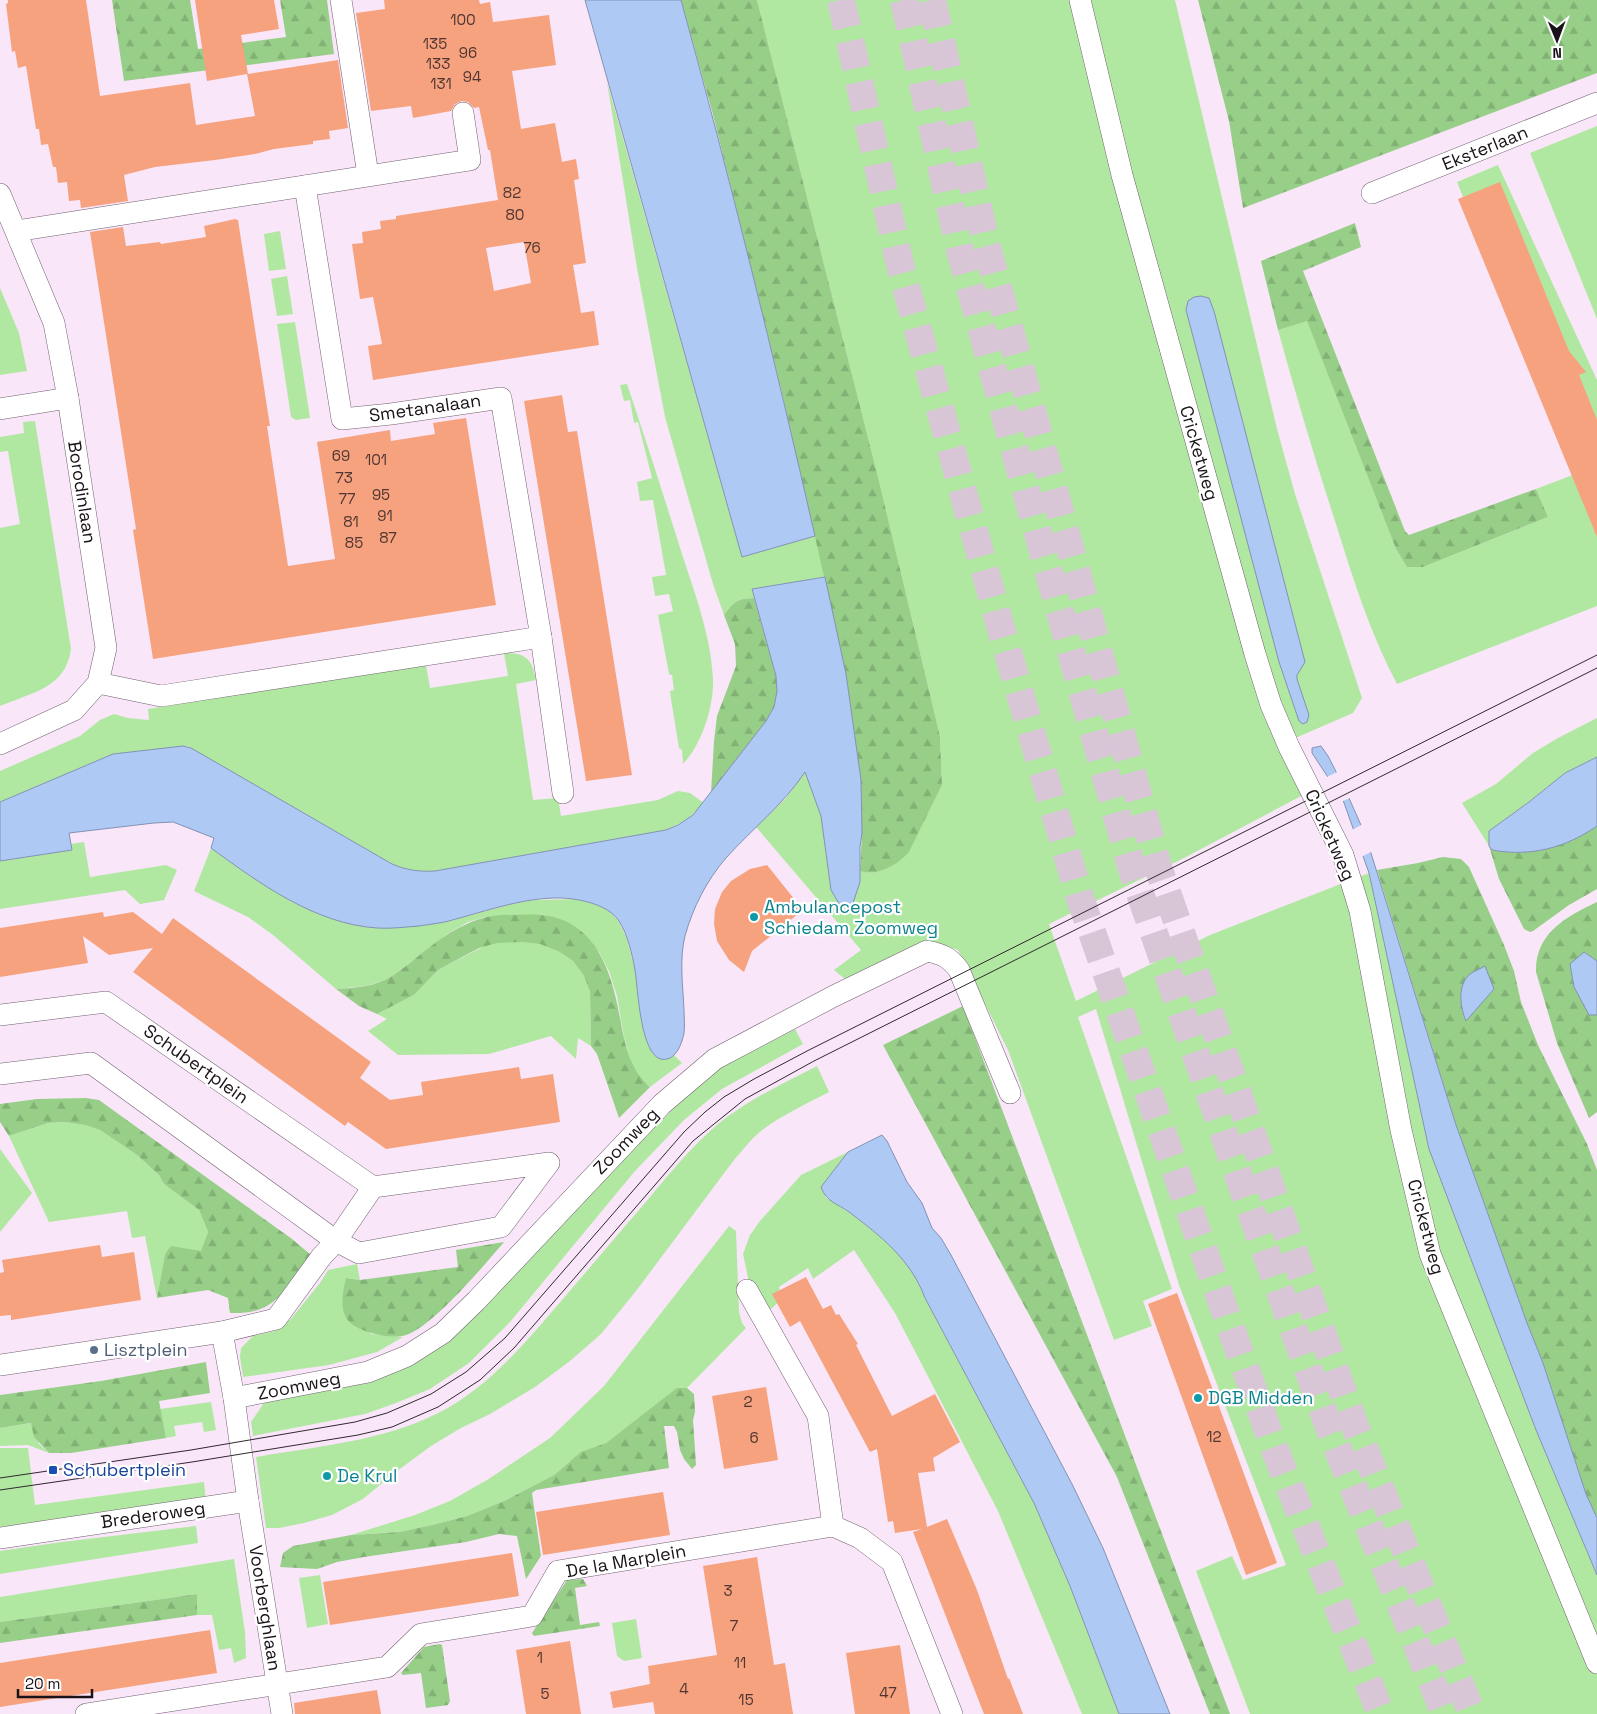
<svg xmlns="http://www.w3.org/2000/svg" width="1597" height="1714" font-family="'Space Grotesk',sans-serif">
	<defs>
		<pattern id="forest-firs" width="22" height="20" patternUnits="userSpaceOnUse" patternTransform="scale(1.25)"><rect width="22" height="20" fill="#97cf88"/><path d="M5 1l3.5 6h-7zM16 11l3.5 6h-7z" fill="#82b175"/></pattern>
	</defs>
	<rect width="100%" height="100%" fill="#fae6f9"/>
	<!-- green -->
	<g fill="#b0e8a1">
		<path d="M757 0H1175L1277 429 1295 494 1362 698 1353 713 1277 746 1305 794 1184 858 1049 924 1076 1001 1210 935 1369 873 1429 1149 1536 1430 1597 1575V1714H1250L1196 1571 1232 1556 1243 1580 1286 1565 1179 1285 1096 1009 1078 1017 1172 1289 1143 1301 1152 1326 1114 1340 1008 1050 958 950 934 942 910 948 845 979 834 970 861 950 756 827 785 799 805 772 821 816 831 890 860 882V871C878 877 897 865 909 851L942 785 940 736 879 481Z"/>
		<path d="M607 82 742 557 815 536 825 577 752 589 754 598C736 599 735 601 724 615L713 584 665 417 637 268Z"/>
		<path d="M1597 126V319L1530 153Z"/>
		<path d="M1498 165 1597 380V606L1397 684C1370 633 1353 579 1336 524 1315 460 1296 395 1278 330L1307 320 1396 549 1407 567H1423L1548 517 1536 489 1575 474 1457 182Z"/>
		<path d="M280 231 286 269 269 271 264 234Z"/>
		<path d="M287 276 293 314 277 316 271 279Z"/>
		<path d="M0 288 19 333 27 371 0 375Z"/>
		<path d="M295 322 310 418 296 420 291 417 277 324Z"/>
		<path d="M627 384C646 440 664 497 682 554 695 594 711 636 713 679 714 706 702 744 683 764L682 750 679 748 671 699 670 691 674 690 672 675 669 674 658 615 673 611 669 594 655 596 652 577 666 575 653 500 640 501 637 482 652 478 638 422 634 423 630 400 624 401 620 385Z"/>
		<path d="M35 421 71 649C66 688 31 693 0 706V528L20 524 8 451 0 452V437L24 433 23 422Z"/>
		<path d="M504 653C526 653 532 659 536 680L516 684 533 800 558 798 561 816 658 800 678 791 690 793 704 803 688 819 666 830 435 871C419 872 406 870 392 864L187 746 113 754 0 802V771L80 736 100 720 114 714 128 718 149 720 148 709 426 665 430 688 508 676Z"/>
		<path d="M1597 718V757L1565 773 1529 802 1489 831V846L1462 803 1496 784 1533 753 1558 738Z"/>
		<path d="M84 842 90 877 166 865 177 870 164 900 140 904 125 890 0 909V861L72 850 71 844Z"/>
		<path d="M211 848 241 870 332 918 358 925 377 928 425 925 450 921 514 903 535 900 577 899 597 905 610 911 619 922 627 939 635 970 668 1059 674 1055 682 1063 650 1087 640 1079 630 1060 624 1037 617 996 609 971 599 952 560 920 543 915 485 917 468 922 449 933 395 974 383 981 366 986 336 989 273 935 248 917 194 891Z"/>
		<path d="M548 937 558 951 573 961 584 976 590 992 591 1046 578 1038 576 1059 551 1036 489 1054 398 1055 368 1031 387 1019 377 1014 414 995 438 970 500 938Z"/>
		<path d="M795 1029 803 1044 722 1089 684 1120 635 1171 510 1322 469 1363 430 1389 396 1403 365 1414 253 1436 251 1422 264 1403C301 1394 338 1390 374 1381L636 1146 677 1105 715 1071Z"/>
		<path d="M817 1066 829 1092C806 1104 782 1115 761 1131 751 1139 743 1150 734 1160L636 1291 601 1334 570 1361 535 1387 490 1414 461 1428 431 1446 393 1474 363 1499 332 1515 304 1523 279 1528H266L256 1457C324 1445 400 1440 459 1401 497 1376 527 1341 556 1307 586 1272 615 1238 645 1203 665 1179 685 1154 708 1133 739 1104 780 1085 817 1066Z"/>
		<path d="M64 1122 85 1125 100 1130 137 1155 159 1175 164 1184 199 1210 208 1232 201 1252 165 1254 157 1298 145 1236 132 1238 127 1211 49 1222 9 1136 48 1123Z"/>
		<path d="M0 1149 32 1193 0 1232Z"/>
		<path d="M848 1152 841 1162 825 1197C865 1222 909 1252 925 1298L1034 1503 1070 1586 1119 1714H1082L998 1511 895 1313 854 1250 813 1279 808 1268 779 1287 782 1299 761 1318 755 1311 743 1254 750 1235 760 1221 801 1175Z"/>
		<path d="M729 1226 736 1231 739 1312 742 1323 746 1328 687 1388 677 1389 606 1443 569 1462 554 1475 504 1501 467 1516 432 1525 399 1532 351 1535 415 1515 450 1501 487 1480 550 1438 604 1386Z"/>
		<path d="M357 1264 360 1280 347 1278 371 1334 403 1337 377 1352 329 1365 243 1377 240 1357 241 1348 253 1336 275 1331 290 1320 320 1283 328 1270Z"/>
		<path d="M211 1402 216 1430 204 1432 202 1422 174 1426 176 1436 166 1438 160 1409Z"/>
		<path d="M32 1423 39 1444 49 1453 28 1445 0 1446V1428Z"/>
		<path d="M0 1448H28L35 1505 204 1482 206 1501 0 1527Z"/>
		<path d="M196 1526 198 1543 0 1574V1551L62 1542Z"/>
		<path d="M234 1559 245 1632 246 1658 234 1663 231 1648 219 1650 212 1615H197V1594L0 1622V1597Z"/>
		<path d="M320 1575 328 1624 307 1628 299 1578Z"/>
		<path d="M636 1619 642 1658 624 1661 617 1656 612 1623Z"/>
	</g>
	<!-- forest -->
	<g fill="url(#forest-firs)">
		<path d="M112 0H190L198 49 286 37 280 0H327L334 54 124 81Z"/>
		<path d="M681 0H757L879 481 940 736 942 785 909 852C897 865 878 877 860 871L862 833 861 780 846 674 834 620 781 389 712 111Z"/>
		<path d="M1198 0H1597V73L1243 208 1229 121Z"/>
		<path d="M1355 223 1361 247 1303 271 1405 531 1409 535 1536 489 1548 517 1423 567H1407L1396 549 1307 321 1278 330 1261 261Z"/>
		<path d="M754 598 776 676 777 691 774 707 766 721 711 793 714 741 717 716 736 666 735 644 724 615C735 601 736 599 754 598Z"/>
		<path d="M1597 826V889L1569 905 1533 931 1530 932 1524 929 1499 879 1489 846 1492 850C1531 857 1565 848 1597 826Z"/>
		<path d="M1443 857 1461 859 1469 867 1504 945 1514 971 1521 1002 1538 1045 1587 1144 1597 1170V1518L1586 1494 1543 1363 1527 1323 1455 1122 1377 870 1418 863Z"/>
		<path d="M1597 902V961L1584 952 1589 1015H1597V1112L1589 1118 1557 1043 1536 972C1535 933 1566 917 1597 902Z"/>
		<path d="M500 915C514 915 528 914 542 915 598 921 613 976 621 1023 625 1046 631 1071 650 1087L619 1118 597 1054 591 1046 590 992 584 976 573 961 558 951 540 944 523 942 497 943 479 948 438 970 414 995 377 1014 359 1006 336 989C353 988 370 987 385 980 396 974 406 966 416 958 442 937 467 918 500 915Z"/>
		<path d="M963 1006 1230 1714H1210L1117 1477 883 1045Z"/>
		<path d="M86 1098 99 1100 292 1239 311 1255C295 1277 280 1307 250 1312 244 1313 237 1313 230 1313L228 1298 208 1290 157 1298 165 1254 171 1246 201 1251 208 1232 199 1210 164 1184 159 1175 137 1155 100 1130 85 1125 64 1122 48 1123 9 1136 0 1122V1104L37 1099Z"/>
		<path d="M504 1242C486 1263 428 1333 402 1336 387 1338 371 1334 358 1328 337 1318 342 1296 346 1278L360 1280 458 1267 456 1250Z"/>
		<path d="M206 1362 210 1393 159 1401 166 1438 71 1453H49L34 1437 31 1423 0 1428V1395L101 1381Z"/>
		<path d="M677 1388H687L694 1394 695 1412 693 1420 696 1465 692 1469 684 1459 680 1450 677 1432 674 1426H664L669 1468 536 1490 532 1493 541 1556 526 1579 517 1536 499 1534 466 1542 364 1557 337 1562 317 1569 280 1567 283 1553 293 1546 351 1535 399 1532 432 1525 467 1516 504 1501 554 1475 581 1452 606 1443Z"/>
		<path d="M583 1579 587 1586 575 1588 580 1625 599 1622 600 1626 534 1636 532 1633 567 1580Z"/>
		<path d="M197 1594V1615L0 1643V1622Z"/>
		<path d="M440 1644 442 1645 450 1701 448 1705 426 1708 421 1673 403 1675 401 1673 424 1647Z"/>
	</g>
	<!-- water -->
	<g fill="#afc9f5" stroke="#8292b3">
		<path d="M585 0H681C730 178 774 357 815 536L742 557Z"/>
		<path d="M1201 296 1209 298 1214 311 1305 662 1297 675V679L1309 715 1307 722 1303 724 1299 721 1279 662 1186 310 1188 301 1194 297Z"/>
		<path d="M825 577 846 674 861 780 862 833 860 847V882L852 906 841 907 831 890 821 816 805 772C783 805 752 829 726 858 707 880 693 907 685 936 679 960 683 986 684 1010 684 1018 685 1026 684 1033 682 1043 677 1057 667 1059 640 1066 638 986 635 970 632 954 628 935 619 921 610 908 594 903 579 900 540 892 493 909 456 919 444 923 431 924 419 926 405 927 391 929 377 928 315 924 259 883 211 848L214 838 173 822 154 823 69 833 72 850 0 861V802L113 754 183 746 191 748 392 864C406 870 419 872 435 871L666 830 678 825 693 815 766 721 774 707 777 691 776 676 752 589Z"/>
		<path d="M1321 746 1328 756 1344 787 1365 834 1455 1122 1527 1323 1543 1363 1586 1494 1597 1518V1575L1536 1430 1429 1149 1369 873 1343 800 1312 753V748Z"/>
		<path d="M1597 757V826C1565 848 1531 857 1492 850L1489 846V831L1529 802 1565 773Z"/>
		<path d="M1584 952 1597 961V1015H1589L1574 987 1570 964Z"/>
		<path d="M1485 966 1494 989 1466 1021C1460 1007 1457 985 1470 974 1474 971 1480 969 1485 966Z"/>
		<path d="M882 1135 887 1141 907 1182 922 1203 932 1228 941 1238 951 1255 1072 1484 1103 1548 1170 1714H1119L1070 1586 1034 1503 925 1298C911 1260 881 1236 849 1212 837 1203 827 1203 821 1187L848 1152Z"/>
	</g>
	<!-- pier -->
	<g fill="#fae6f9">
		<path d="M1339 771 1352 797 1341 802 1325 778Z"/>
		<path d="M1363 824 1373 851 1361 857 1352 830Z"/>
	</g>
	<!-- building -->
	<g fill="#f6a27e" fill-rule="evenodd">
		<path d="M8 0H86L100 96 190 83 196 125 255 116 247 74 207 81 195 0H274L279 29 241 35 248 74 338 60 348 128 329 131 330 139 313 141V144L274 149 255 154 215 160 155 167 124 175 128 201 81 208 80 200 69 201 67 182 58 183 56 167H53L48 144 41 145 39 129H36L26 66 18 68 15 51 12 52 6 4 8 3Z"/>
		<path d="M384 0H479L480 4 490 2 493 22 549 15 556 65 512 71 521 129 555 123 562 162 576 159 579 179 574 180 586 263 573 265 581 313 594 311 599 345 373 380 368 346 382 344 373 297 360 299 352 244 363 243 362 232 381 229 380 221 396 219V216L498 200 490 150H488L479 107 474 108 468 102 461 101 455 104 451 111 413 118 411 106 371 111 356 13 385 9ZM524 242 531 283 494 291 486 248Z"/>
		<path d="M1500 182 1569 351 1586 372 1579 375 1597 420V537L1458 199Z"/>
		<path d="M235 219 238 220 270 426H267L288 566 335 559 317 442 390 430 391 441 435 434 433 423 466 418 496 605 153 659 133 530 136 529 90 232 123 227 126 246 160 242 161 244 206 237 204 226Z"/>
		<path d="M562 395 568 432 577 431 632 775 586 781 524 401Z"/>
		<path d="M767 865 803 910 752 951 744 972 729 960 717 941 714 924 715 909 722 892 731 881 750 869Z"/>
		<path d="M103 912 104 917 133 912 162 934 173 918 371 1062 360 1078 390 1100 423 1095 421 1082 519 1067 521 1079 553 1074 560 1122 386 1149 348 1122 345 1126 133 972 153 948 109 955 83 936 88 963 0 977V928Z"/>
		<path d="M100 1245 102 1257 134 1252 141 1300 11 1320V1315L0 1316V1273L4 1272 2 1260Z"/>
		<path d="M806 1277 823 1309 831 1305 836 1315 839 1314 858 1344 856 1345 892 1416 935 1394 960 1442 933 1458 935 1471 918 1473 927 1527 947 1519 977 1590 1008 1679 1009 1678 1023 1714H984L913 1532 922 1529 895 1533 893 1521 888 1522 877 1449 870 1452 800 1321 790 1327 772 1294Z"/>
		<path d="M1177 1293 1277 1563 1246 1575 1148 1304Z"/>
		<path d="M766 1387 778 1460 724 1469 712 1396Z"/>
		<path d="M663 1492 670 1535 543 1555 536 1512Z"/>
		<path d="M512 1553 519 1596 330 1625 323 1582Z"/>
		<path d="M757 1557 774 1665 785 1663 793 1714H655L653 1702 613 1708 610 1692 650 1684 648 1666 717 1655 703 1566Z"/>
		<path d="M210 1630 217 1673 0 1707V1663Z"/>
		<path d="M570 1641 581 1714H526L516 1650Z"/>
		<path d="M900 1645 910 1714H855L846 1653Z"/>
		<path d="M377 1690 381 1714H295L294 1703Z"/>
	</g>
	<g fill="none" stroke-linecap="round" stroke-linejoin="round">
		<!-- highway-tunnel -->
		<g stroke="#d8c6d7" stroke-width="28" stroke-dasharray="28 14" stroke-linecap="butt">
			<path d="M841 0 901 269 1002 632 1079 895 1229 1323 1275 1450 1381 1714"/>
			<path d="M904 0 960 250 1019 466 1134 876 1248 1203 1330 1430 1445 1714"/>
			<path d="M932 0 986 244 1158 867 1353 1421 1472 1714"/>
		</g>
		<!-- street casing -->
		<g stroke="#716170" stroke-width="22">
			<g id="street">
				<path d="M341 0 368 175"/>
				<path d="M1080 0 1122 175 1255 654 1271 705 1289 747 1343 855 1360 911 1401 1130 1430 1254 1597 1663"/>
				<path d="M305 186 342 419 391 414 501 398 541 637 563 793"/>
				<path d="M1372 193 1597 103"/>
				<path d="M0 194 54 323 68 398 106 648 98 683 74 710 0 744"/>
				<path d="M16 231 470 160 463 113"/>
				<path d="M0 409 68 398"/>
				<path d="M98 683 161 696 541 637"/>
				<path d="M0 1015 106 1002 373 1187 549 1163 501 1227 359 1253 336 1241 91 1063 0 1074"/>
				<path d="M747 1290 818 1416 833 1526"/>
				<path d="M222 1332 234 1398 248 1501 282 1714"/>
				<path d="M0 1365 222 1332 276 1319 322 1256 336 1241 373 1187"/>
				<path d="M234 1398 368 1372 407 1356 443 1333 476 1301 662 1104 715 1059 834 996 927 951C943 954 950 958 959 970L1010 1093"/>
				<path d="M0 1538 248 1501"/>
				<path d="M86 1714 387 1667 421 1634 532 1616 558 1571 833 1526 860 1538 892 1562 952 1714"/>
			</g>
		</g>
		<!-- street -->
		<use href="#street" stroke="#fff" stroke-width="21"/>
		<!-- tram -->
		<g stroke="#312830" stroke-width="1">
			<path d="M0 1478 191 1450 355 1422 387 1413 431 1394 466 1372 505 1338 684 1132 705 1112 724 1097 754 1079 809 1050 1597 655"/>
			<path d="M0 1490 192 1462 358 1435 392 1427 438 1407 480 1380 514 1348 693 1141 745 1099 814 1061 1597 668"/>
		</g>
	</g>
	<!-- markers -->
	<g fill="#0f9aa8" stroke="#fff" stroke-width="2">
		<circle cx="754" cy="917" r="5"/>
		<circle cx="1198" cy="1398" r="5"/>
		<circle cx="327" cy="1476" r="5"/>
	</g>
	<circle fill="#5c6f8a" stroke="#fff" stroke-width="2" cx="94" cy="1350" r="5"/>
	<rect fill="#1a4fb4" stroke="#fff" stroke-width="2" x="48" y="1465" width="10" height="10" rx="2.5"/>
	<g text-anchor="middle" stroke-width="4.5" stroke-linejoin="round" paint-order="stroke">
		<!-- number labels -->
		<g font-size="15" fill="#503632">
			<text x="463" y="25">100</text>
			<text x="435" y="49">135</text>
			<text x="468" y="58">96</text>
			<text x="438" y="69">133</text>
			<text x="472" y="82">94</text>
			<text x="441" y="89">131</text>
			<text x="512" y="198">82</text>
			<text x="515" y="220">80</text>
			<text x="532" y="253">76</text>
			<text x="341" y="461">69</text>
			<text x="376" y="465">101</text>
			<text x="344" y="483">73</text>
			<text x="381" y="500">95</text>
			<text x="347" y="504">77</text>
			<text x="385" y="521">91</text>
			<text x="351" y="527">81</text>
			<text x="388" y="543">87</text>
			<text x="354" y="548">85</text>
			<text x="748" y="1407">2</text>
			<text x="1214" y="1442">12</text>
			<text x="754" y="1443">6</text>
			<text x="728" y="1596">3</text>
			<text x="734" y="1631">7</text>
			<text x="540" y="1663">1</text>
			<text x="740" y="1668">11</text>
			<text x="684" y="1694">4</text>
			<text x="888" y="1698">47</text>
			<text x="545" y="1699">5</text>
			<text x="746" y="1705">15</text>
		</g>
		<!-- street labels -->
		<g font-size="18" fill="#191218" stroke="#fff">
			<text transform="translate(1485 148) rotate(-22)" y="6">Eksterlaan</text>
			<text transform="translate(425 408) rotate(-8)" y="6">Smetanalaan</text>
			<text transform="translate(1199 453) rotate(74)" y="6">Cricketweg</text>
			<text transform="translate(82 492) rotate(81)" y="6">Borodinlaan</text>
			<text transform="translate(1330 835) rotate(66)" y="6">Cricketweg</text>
			<text transform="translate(196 1064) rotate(35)" y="6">Schubertplein</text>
			<text transform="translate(626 1141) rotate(-46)" y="6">Zoomweg</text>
			<text transform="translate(1426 1227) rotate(75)" y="6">Cricketweg</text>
			<text transform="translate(299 1386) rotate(-11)" y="6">Zoomweg</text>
			<text transform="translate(153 1515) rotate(-8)" y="6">Brederoweg</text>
			<text transform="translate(626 1561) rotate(-10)" y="6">De la Marplein</text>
			<text transform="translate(265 1608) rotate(81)" y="6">Voorberghlaan</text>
		</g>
		<!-- culture labels -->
		<g font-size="18" fill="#0d838f" stroke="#fff" text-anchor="start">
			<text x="764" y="913">Ambulancepost<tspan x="764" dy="21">Schiedam Zoomweg</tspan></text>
			<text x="1208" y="1404">DGB Midden</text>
			<text x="337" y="1482">De Krul</text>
		</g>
		<!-- service labels -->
		<g font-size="18" fill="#4e5e75" stroke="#fff" text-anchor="start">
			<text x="104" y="1356">Lisztplein</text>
		</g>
		<!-- transit labels -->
		<g font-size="18" fill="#164399" stroke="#fff" text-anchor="start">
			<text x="63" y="1476">Schubertplein</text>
		</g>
	</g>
	<!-- north arrow -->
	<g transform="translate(1557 40) rotate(179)" stroke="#ffffff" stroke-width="4" paint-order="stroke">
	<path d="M0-4L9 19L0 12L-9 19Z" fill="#191218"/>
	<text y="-8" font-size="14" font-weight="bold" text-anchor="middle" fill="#191218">N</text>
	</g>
	<!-- scale -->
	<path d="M18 1689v8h74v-8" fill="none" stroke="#191218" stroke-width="2.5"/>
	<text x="25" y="1689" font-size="15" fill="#191218" stroke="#ffffff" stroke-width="4" paint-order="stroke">20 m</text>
</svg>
